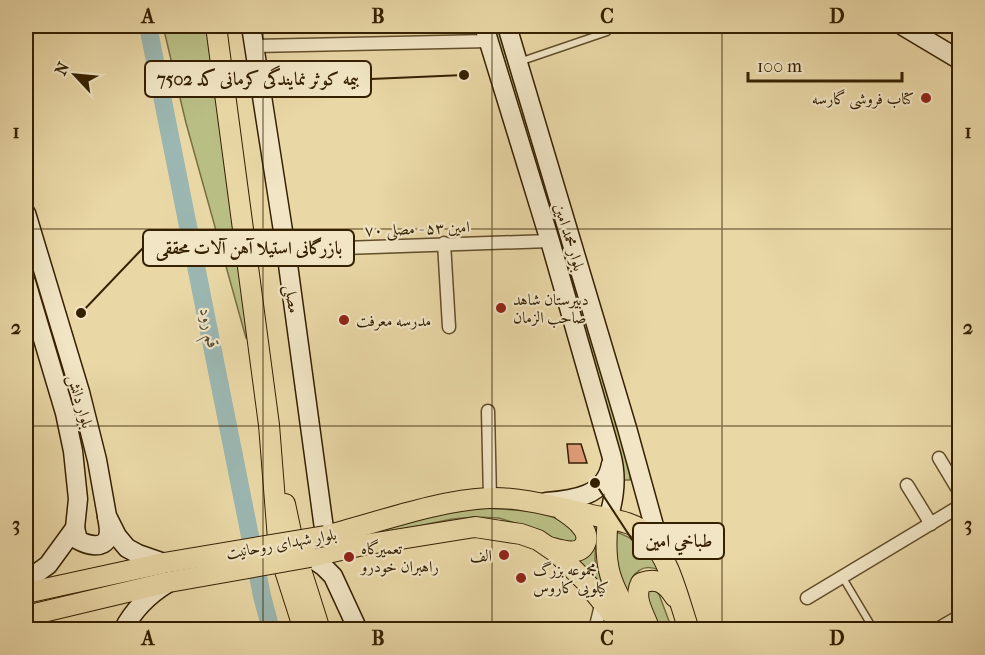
<svg xmlns="http://www.w3.org/2000/svg" width="985" height="655" font-family="'IM FELL French Canon',Amiri,serif">
	<rect width="100%" height="100%" fill="#e9d7a6"/>
	<filter id="stains"><feTurbulence type="fractalNoise" baseFrequency=".00333" numOctaves="4"/><feColorMatrix values="0 0 0 0 .2 0 0 0 0 .09 0 0 0 0 .02 0 0 0 .5 -.17"/></filter>
	<radialGradient id="worn" r=".72"><stop offset=".6" stop-color="#630" stop-opacity="0"/><stop offset="1" stop-color="#630" stop-opacity=".3"/></radialGradient>
	<!-- green -->
	<g fill="#b9be85" stroke="#776f42" stroke-width="1.5">
		<path d="M163 26H211L255 335 246 338 186 123Z"/>
		<path d="M489 26H497L622 441 630 476V480H622Z"/>
		<path d="M477 508C510 509 551 510 579 530L578 542 563 544 534 529 499 518 477 517 452 519 365 537V530L423 516Z"/>
		<path d="M581 523 596 526 595 560 607 597 573 558Z"/>
		<path d="M615 532C635 537 649 552 659 570 652 567 646 566 640 570 623 580 634 601 639 615L616 572Z"/>
		<path d="M657 589 672 629H658L643 590Z"/>
	</g>
	<g fill="none" stroke-linecap="round" stroke-linejoin="round">
		<!-- river -->
		<path stroke="#9bb7b1" stroke-width="18" d="M148 26 262 596 271 630"/>
	</g>
	<!-- building -->
	<path fill="#de9b78" stroke="#352000" stroke-width="1.5" d="M567 444H581L587 463H569Z"/>
	<g fill="none" stroke-linecap="round" stroke-linejoin="round">
		<!-- service casing -->
		<g stroke="#624e2a" stroke-width="9">
			<g id="service">
				<path d="M519 62 607 32"/>
				<path d="M843 578 874 630"/>
			</g>
		</g>
		<!-- minor casing -->
		<g stroke="#624e2a" stroke-width="15">
			<g id="minor">
				<path d="M255 46 489 41"/>
				<path d="M444 243 449 327"/>
				<path d="M286 250 550 241"/>
				<path d="M488 411 490 498"/>
				<path d="M939 458 960 493"/>
				<path d="M907 485 931 524"/>
				<path d="M807 598 960 506"/>
				<path d="M595 630 602 601"/>
				<path d="M936 630 960 616"/>
			</g>
		</g>
		<!-- secondary casing -->
		<g stroke="#352000" stroke-width="21">
			<g id="secondary">
				<path d="M251 26 286 250 325 536"/>
				<path d="M484 26 550 241 611 454C617 475 615 497 608 519"/>
				<path d="M507 26 627 428 661 551"/>
				<path d="M903 26 960 60"/>
				<path d="M959 26H960"/>
				<path d="M26 213 80 392 97 460 107 516 117 536 127 548 138 554 164 563"/>
				<path d="M26 282 65 413 73 451 78 499 75 528 48 565 26 581"/>
				<path d="M546 502C573 500 606 496 611 464"/>
				<path d="M75 528 78 540C87 545 104 550 108 537 110 531 108 522 107 517"/>
				<path d="M310 557 323 566 333 576 358 630"/>
				<path d="M123 630C134 609 148 595 168 583"/>
			</g>
		</g>
		<!-- primary casing -->
		<g stroke="#352000" stroke-width="22">
			<g id="primary">
				<path d="M216 26 269 425 279 552 304 630"/>
				<path d="M285 504 295 551 320 630"/>
				<path d="M608 519C602 572 612 585 638 630"/>
				<path d="M325 536C376 523 438 500 489 498 522 497 556 507 588 514 606 519 634 520 647 535 670 559 678 598 689 630"/>
				<path d="M549 547C560 550 579 557 585 544 588 538 586 531 581 526 577 520 569 515 562 510"/>
				<path d="M310 557 363 545 475 527 521 534 538 540 557 553 585 581 625 630"/>
				<path d="M26 593 164 563"/>
				<path d="M26 616 169 582"/>
				<path d="M649 628C644 613 633 599 641 583 657 577 666 583 675 597"/>
			</g>
		</g>
		<!-- service -->
		<use href="#service" stroke="#f1e5c5" stroke-width="6"/>
		<!-- minor -->
		<use href="#minor" stroke="#f1e5c5" stroke-width="12"/>
		<!-- secondary -->
		<use href="#secondary" stroke="#f1e5c5" stroke-width="18"/>
		<!-- primary -->
		<use href="#primary" stroke="#e9d7a6" stroke-width="20"/>
		<!-- primary-bridge casing -->
		<g stroke="#352000" stroke-width="22" stroke-linecap="butt">
			<g id="primary-bridge">
				<path d="M164 563 325 536"/>
				<path d="M169 582 310 557"/>
			</g>
		</g>
		<!-- primary-bridge -->
		<use href="#primary-bridge" stroke="#e9d7a6" stroke-width="20"/>
	</g>
	<!-- grid -->
	<path fill="none" stroke="#352000" stroke-width="1.5" stroke-opacity="0.55" d="M263 26V630M492 26V630M722 26V630M26 229H960M26 426H960"/>
	<!-- markers -->
	<g fill="#8f2418" stroke="#f1e5c5" stroke-width="2">
		<circle cx="926" cy="98" r="6"/>
		<circle cx="501" cy="308" r="6"/>
		<circle cx="344" cy="320" r="6"/>
		<circle cx="504" cy="555" r="6"/>
		<circle cx="349" cy="557" r="6"/>
		<circle cx="521" cy="578" r="6"/>
	</g>
	<g text-anchor="middle" stroke-width="4.5" stroke-linejoin="round" paint-order="stroke">
		<!-- poi labels -->
		<g font-size="16" fill="#352000" stroke="#f1e5c5" text-anchor="start">
			<text x="914" y="104" text-anchor="end">کتاب فروشی گارسه</text>
			<text x="513" y="305">دبیرستان شاهد<tspan x="513" dy="18">صاحب الزمان</tspan></text>
			<text x="356" y="326">مدرسه معرفت</text>
			<text x="361" y="554">تعمیرگاه<tspan x="361" dy="18">راهبران خودرو</tspan></text>
			<text x="492" y="561" text-anchor="end">الف</text>
			<text x="533" y="575">مجموعه بزرگ<tspan x="533" dy="18">کیلویی کاروس</tspan></text>
		</g>
		<!-- street labels -->
		<g font-size="16" fill="#352000" stroke="#f1e5c5">
			<text transform="translate(417 228) rotate(-2)" y="6">امین ۵۳ - مصلی ۷۰</text>
			<text transform="translate(570 237) rotate(73)" y="6">بلوار محمد امین</text>
			<text transform="translate(293 299) rotate(82)" y="6">مصلی</text>
			<text transform="translate(81 401) rotate(74)" y="6">بلوار دانش</text>
			<text transform="translate(281 543) rotate(-10)" y="6">بلوار شهدای روحانیت</text>
		</g>
		<!-- water labels -->
		<g font-size="18" font-style="italic" fill="#544d35" stroke="#f1e5c5">
			<text transform="translate(210 328) rotate(78)" y="6">قم رود</text>
		</g>
	</g>
	<!-- callouts -->
	<path fill="none" stroke="#352000" stroke-width="2" d="M464 75L371 79M81 313L143 248M595 483L633 541"/>
	<g fill="#352000" stroke="#f1e5c5" stroke-width="2">
		<circle cx="464" cy="75" r="6"/>
		<circle cx="81" cy="313" r="6"/>
		<circle cx="595" cy="483" r="6"/>
	</g>
	<g fill="#f1e5c5" stroke="#352000" stroke-width="2">
		<rect x="145" y="61" width="226" height="36" rx="6"/>
		<rect x="143" y="230" width="211" height="36" rx="6"/>
		<rect x="633" y="523" width="91" height="36" rx="6"/>
	</g>
	<g font-size="18" text-anchor="middle" font-weight="bold" fill="#352000">
		<text x="258" y="85">بیمه کوثر نمایندگی کرمانی کد 7502</text>
		<text x="249" y="254">بازرگانی استیلا آهن آلات محققی</text>
		<text x="679" y="547">طباخي امين</text>
	</g>
	<!-- margin -->
	<rect width="985" height="655" fill="none" stroke="#e9d7a6" stroke-width="66"/>
	<!-- north arrow -->
	<g transform="translate(75 75) rotate(296)" stroke="#f1e5c5" stroke-width="4.5" paint-order="stroke">
	<path d="M0-4.5L10 22L0 15L-10 22Z" fill="#352000"/>
	<text y="-9" font-size="16" font-weight="bold" text-anchor="middle" fill="#352000">N</text>
	</g>
	<!-- scale -->
	<path d="M748 72v9h154v-9" fill="none" stroke="#352000" stroke-width="3"/>
	<text x="757" y="72" font-size="18" fill="#352000" stroke="#f1e5c5" stroke-width="4.5" paint-order="stroke">100 m</text>
	<rect x="33" y="33" width="919" height="589" fill="none" stroke="#352000" stroke-width="2"/>
	<g font-size="20" text-anchor="middle" font-weight="bold" fill="#352000">
		<text x="148" y="23">A</text>
		<text x="378" y="23">B</text>
		<text x="607" y="23">C</text>
		<text x="837" y="23">D</text>
		<text x="16" y="138">1</text>
		<text x="968" y="138">1</text>
		<text x="16" y="334">2</text>
		<text x="968" y="334">2</text>
		<text x="16" y="531">3</text>
		<text x="968" y="531">3</text>
		<text x="148" y="645">A</text>
		<text x="378" y="645">B</text>
		<text x="607" y="645">C</text>
		<text x="837" y="645">D</text>
	</g>
	<rect width="100%" height="100%" filter="url(#stains)"/>
	<rect width="100%" height="100%" fill="url(#worn)"/>
</svg>
